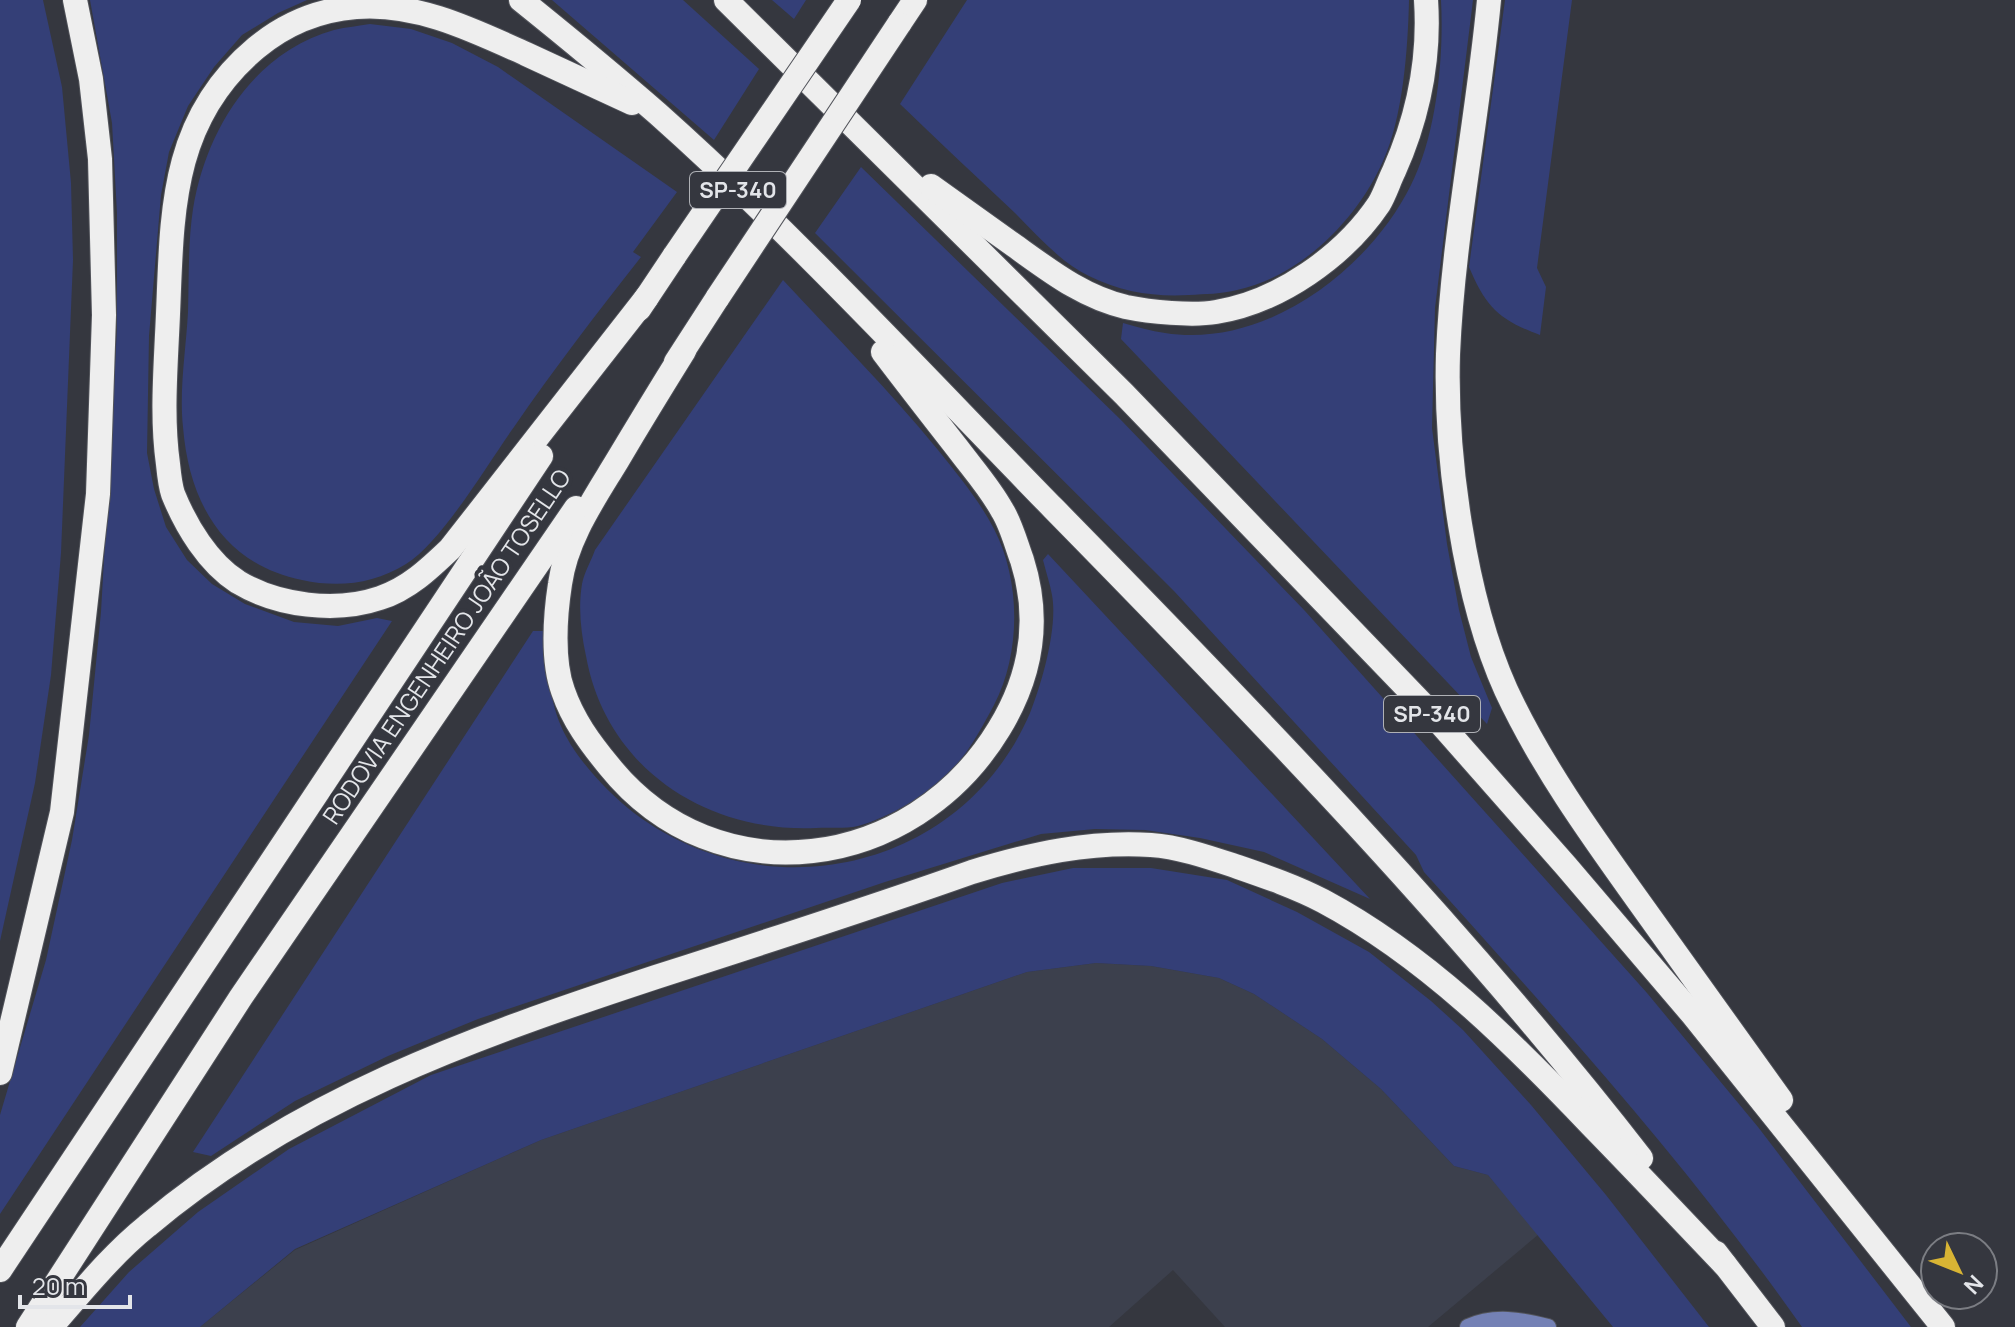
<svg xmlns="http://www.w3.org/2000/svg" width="2015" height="1327" font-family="Manrope,sans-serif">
	<rect width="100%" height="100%" fill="#35373f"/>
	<!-- built -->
	<path fill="#3c404d" d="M1096 963 1151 966 1219 978 1254 994 1322 1039 1381 1089 1454 1166 1488 1175 1539 1234 1428 1327H1225L1173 1270 1109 1327H200L295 1250 541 1140 1027 972Z"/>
	<!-- green -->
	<g fill="#343f77">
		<path d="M0 0H43L62 87 71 183 73 260 61 553 51 675 35 783 0 941Z"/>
		<path d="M90 0H307L278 13 242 35 214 67 188 106 169 152 161 195 149 336 147 453 154 489 166 527 187 560 212 584 245 604 294 622 338 626 377 618 392 621 0 1214V1115L46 960 72 840 89 735 101 612 117 329V213L112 123Z"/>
		<path d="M552 0H683L759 69 714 140Z"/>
		<path d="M772 0H806L794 19Z"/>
		<path d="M967 0H1409C1408 48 1403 118 1383 161 1358 219 1300 277 1237 290 1222 294 1205 294 1189 295 1154 297 1121 292 1089 276 1061 263 1037 235 1015 213 977 177 938 141 900 104Z"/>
		<path d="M1441 0H1473L1435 308 1432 428 1447 544 1459 610 1471 657 1492 708 1487 724 1121 339 1123 323C1137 327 1151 331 1165 333 1265 349 1369 270 1411 185 1437 134 1444 56 1441 0Z"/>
		<path d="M1505 0H1572L1537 268 1546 287 1540 335C1499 320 1486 307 1469 267Z"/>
		<path d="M370 24 411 29 452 43 498 67 677 192 633 252 641 257C597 313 554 369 514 427 488 463 442 542 406 564 374 584 338 588 302 580 223 564 189 502 183 427 179 390 186 349 188 312 189 278 188 242 193 209 206 130 253 53 334 30 346 27 359 26 370 24Z"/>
		<path d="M861 167 1120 419 1305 611 1647 993 1758 1127 1911 1327H1802C1688 1165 1556 1019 1424 872L1416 855 1174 591 815 233Z"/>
		<path d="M783 280C835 336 890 391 938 450 958 475 979 500 994 529 1021 581 1021 653 994 705 981 729 967 756 947 775 923 797 890 817 858 826 845 829 829 827 816 828 706 833 606 768 586 656 581 633 578 608 582 584 584 573 591 561 595 550Z"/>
		<path d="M1048 554 1370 899 1264 852 1200 838 1145 830 1095 829 1041 834 885 882 478 1019 388 1056 295 1101 211 1156 193 1152 533 631H544C548 662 548 696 561 726 574 757 608 793 634 813 768 914 963 870 1030 713 1042 683 1058 627 1052 595 1050 584 1046 572 1043 560Z"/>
		<path d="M1073 868H1151L1227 880 1297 912 1369 952 1431 1001 1463 1030 1531 1105 1606 1195 1709 1327H1613L1488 1175 1454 1166 1381 1089 1322 1039 1254 994 1219 978 1151 966 1096 963 1027 972 541 1140 295 1249 200 1327H80L129 1272 198 1212 289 1149 431 1075 1002 883Z"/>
	</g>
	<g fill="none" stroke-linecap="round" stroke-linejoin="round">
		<!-- service casing -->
		<g stroke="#51535a" stroke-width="18">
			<path id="service" d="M1468 1327C1494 1315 1521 1320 1548 1327"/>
		</g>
		<!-- motorway casing -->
		<g stroke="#51535a" stroke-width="26">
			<g id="motorway">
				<path d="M521 0C567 37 613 75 658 114 797 238 924 376 1054 509 1258 717 1462 928 1641 1158"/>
				<path d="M726 0 1124 394 1433 715 1566 866 1693 1015 1943 1327"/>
				<path d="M1489 0C1478 118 1453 235 1448 354 1445 455 1464 597 1506 690 1541 765 1589 832 1637 899 1685 966 1733 1033 1781 1100"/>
				<path d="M899 24 915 0"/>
				<path d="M632 103C597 87 561 70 526 54 473 30 416 2 356 7 318 10 286 23 256 48 164 125 173 226 167 335 165 378 162 421 168 464 169 474 170 485 173 494 186 526 208 563 238 582 278 606 336 613 380 598 408 589 429 569 450 549L647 297"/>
				<path d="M931 186C959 206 987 226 1015 246 1050 271 1083 297 1126 307 1150 312 1192 316 1216 312 1279 302 1344 256 1379 204 1385 194 1389 181 1394 171 1418 117 1430 59 1426 0"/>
				<path d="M639 309 675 255"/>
				<path d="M684 351C661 388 639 424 617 461 594 499 566 539 560 584 555 616 552 661 563 691 573 720 590 743 609 766 717 900 913 871 999 729 1031 677 1041 620 1022 560 1016 544 1011 524 1002 510 990 488 973 469 958 449 933 417 908 385 883 352"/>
				<path d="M676 362 718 297"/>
				<path d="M0 1073 62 812 98 494 104 315 100 159 91 79 75 0"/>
				<path d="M1716 1253 1773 1327"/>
				<path d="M0 1270 541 456"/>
				<path d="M28 1327 241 997 576 508"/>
				<path d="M51 1327C81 1293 111 1255 147 1226 296 1100 474 1037 656 977 762 943 868 909 972 872 1031 854 1089 841 1151 845 1180 847 1211 858 1238 867 1267 877 1296 887 1323 901 1426 956 1511 1041 1591 1125 1636 1171 1680 1218 1725 1265"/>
			</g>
		</g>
		<!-- service -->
		<use href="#service" stroke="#7481b5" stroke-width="16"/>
		<!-- motorway -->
		<use href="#motorway" stroke="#eee" stroke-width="24"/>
		<!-- motorway-bridge casing -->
		<g stroke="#51535a" stroke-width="26" stroke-linecap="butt">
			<g id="motorway-bridge">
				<path d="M675 255 849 0"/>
				<path d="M718 297 899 24"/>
			</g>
		</g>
		<!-- motorway-bridge -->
		<use href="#motorway-bridge" stroke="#eee" stroke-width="24"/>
	</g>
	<g text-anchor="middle" stroke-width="8" stroke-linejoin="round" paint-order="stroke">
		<!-- shield labels -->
		<g fill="#35373f" stroke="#afb1b6" stroke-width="2">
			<rect x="690" y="172" width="96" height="36" rx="6"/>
			<rect x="1384" y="696" width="96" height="36" rx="6"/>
		</g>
		<g font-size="22" font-weight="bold" fill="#e3e5e9">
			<text x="738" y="198">SP-340</text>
			<text x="1432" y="722">SP-340</text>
		</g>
		<!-- street labels -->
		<g font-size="24" fill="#e3e5e9" stroke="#35373f">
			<text transform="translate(447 647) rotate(-56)" y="8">RODOVIA ENGENHEIRO JOÃO TOSELLO</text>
		</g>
	</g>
	<!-- north arrow -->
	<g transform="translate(1959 1271) rotate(133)"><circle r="38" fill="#35373f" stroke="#7b7d83" stroke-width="2"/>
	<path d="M0-6L14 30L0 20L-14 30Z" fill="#d8b434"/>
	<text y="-12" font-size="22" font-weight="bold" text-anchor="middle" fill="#e3e5e9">N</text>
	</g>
	<!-- scale -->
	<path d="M20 1295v12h110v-12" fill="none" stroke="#e3e5e9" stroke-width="4"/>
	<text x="32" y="1295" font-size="24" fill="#e3e5e9" stroke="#35373f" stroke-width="6" paint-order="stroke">20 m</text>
</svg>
